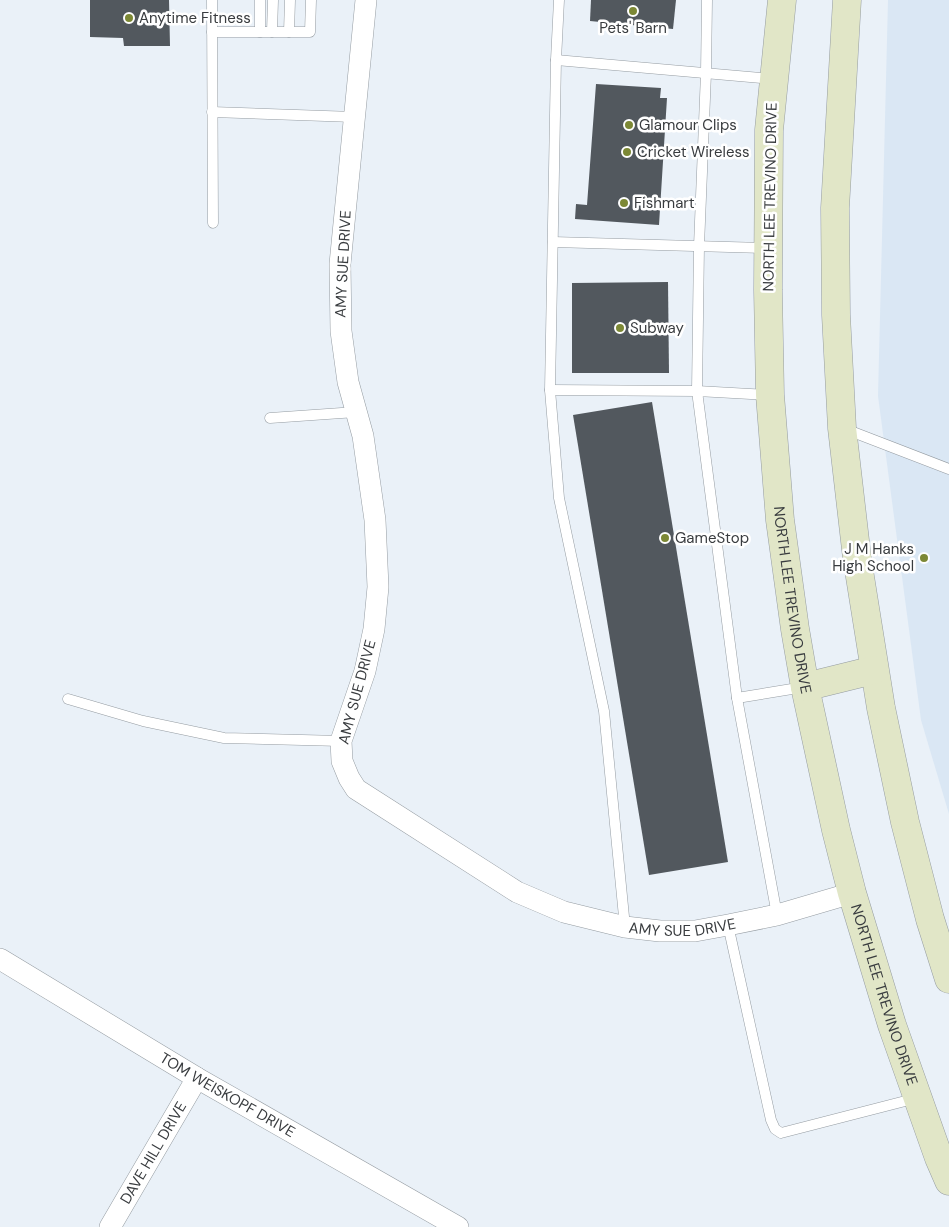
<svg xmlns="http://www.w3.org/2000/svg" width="949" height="1227" font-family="'DM Sans',sans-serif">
	<rect width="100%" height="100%" fill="#eaf1f8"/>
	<!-- built -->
	<path fill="#dae7f4" d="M888 0H949V814L921 720 878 396Z"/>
	<!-- building -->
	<g fill="#52585e">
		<path d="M90 0H169L170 46H124L123 38 90 37Z"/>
		<path d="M591 0H676L673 29 590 21Z"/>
		<path d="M596 84 661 88 660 98H667L659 225 575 219 576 204 587 205Z"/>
		<path d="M668 282 669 373H572V283Z"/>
		<path d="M652 402 728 862 649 875 573 415Z"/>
	</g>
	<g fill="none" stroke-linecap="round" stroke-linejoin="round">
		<!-- lane casing -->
		<g stroke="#959ca2" stroke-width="11">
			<g id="lane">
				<path d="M212 0 213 223"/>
				<path d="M559 0 556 60 550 390 559 498 604 711 625 927"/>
				<path d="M212 32H310L311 0"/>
				<path d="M260 32V0"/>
				<path d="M272 32 273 0"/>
				<path d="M289 32 290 0"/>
				<path d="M556 60 772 79"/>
				<path d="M212 112 354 117"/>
				<path d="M553 242 767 248"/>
				<path d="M550 390 697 391 699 246 706 73 707 0"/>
				<path d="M769 395 697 391 737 698 777 915"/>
				<path d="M270 418 356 412"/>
				<path d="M845 429 949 469"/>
				<path d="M737 698 804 687"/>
				<path d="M68 699 143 721 224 738 341 741"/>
				<path d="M728 925 771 1120 775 1129 781 1133 917 1098"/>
			</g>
		</g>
		<!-- street casing -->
		<g stroke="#959ca2" stroke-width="22">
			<g id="street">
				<path id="s1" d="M366 0 340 264 341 331 348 382 363 436 375 520 378 587 374 629 365 671 341 741 342 761 349 778 356 789 517 892 564 912 625 927 660 931H695L728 925 777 915 852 893"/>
				<path id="s2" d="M0 959 197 1078 458 1227"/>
				<path id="s3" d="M110 1227 197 1078"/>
			</g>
		</g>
		<!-- secondary casing -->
		<g stroke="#959ca2" stroke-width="29">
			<g id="secondary">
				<path id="s4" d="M782 0 769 130 768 290 770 395 780 520 795 629 805 687 836 830 852 893 892 1025 939 1158 949 1181"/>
				<path d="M847 0 835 208 836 315 842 428 857 558 881 708 905 822 930 919 949 979"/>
				<path d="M805 687 874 670"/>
			</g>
		</g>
		<!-- lane -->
		<use href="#lane" stroke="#fff" stroke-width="10"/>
		<!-- street -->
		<use href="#street" stroke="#fff" stroke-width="21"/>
		<!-- secondary -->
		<use href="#secondary" stroke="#e1e6c7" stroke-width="28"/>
	</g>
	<!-- markers -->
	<g fill="#7c8835" stroke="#fff" stroke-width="2">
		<circle cx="633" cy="11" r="5"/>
		<circle cx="129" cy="18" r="5"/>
		<circle cx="629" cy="125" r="5"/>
		<circle cx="627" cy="152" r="5"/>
		<circle cx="624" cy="203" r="5"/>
		<circle cx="620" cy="328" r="5"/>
		<circle cx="665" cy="538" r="5"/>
		<circle cx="924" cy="558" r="5"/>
	</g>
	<g text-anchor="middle" stroke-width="5" stroke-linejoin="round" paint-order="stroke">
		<!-- poi labels -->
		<g font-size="15" fill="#393c3f" stroke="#fff" text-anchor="start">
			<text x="139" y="23">Anytime Fitness</text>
			<text x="633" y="33" text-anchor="middle">Pets' Barn</text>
			<text x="639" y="130">Glamour Clips</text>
			<text x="637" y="157">Cricket Wireless</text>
			<text x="634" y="208">Fishmart</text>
			<text x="630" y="333">Subway</text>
			<text x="675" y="543">GameStop</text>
			<text x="914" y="554" text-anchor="end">J M Hanks<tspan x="914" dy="17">High School</tspan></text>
		</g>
		<!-- street labels -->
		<g font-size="15" fill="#393c3f" stroke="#fff">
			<text transform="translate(770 197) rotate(-89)" y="5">NORTH LEE TREVINO DRIVE</text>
			<text transform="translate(343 264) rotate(-87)" y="5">AMY SUE DRIVE</text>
			<text dy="5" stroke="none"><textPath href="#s4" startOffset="602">NORTH LEE TREVINO DRIVE</textPath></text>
			<text transform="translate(357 692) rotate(-75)" y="5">AMY SUE DRIVE</text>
			<text dy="5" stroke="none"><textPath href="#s1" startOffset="1165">AMY SUE DRIVE</textPath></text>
			<text dy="5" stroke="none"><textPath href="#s4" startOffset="1008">NORTH LEE TREVINO DRIVE</textPath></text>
			<text dy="5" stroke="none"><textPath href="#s2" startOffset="265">TOM WEISKOPF DRIVE</textPath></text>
			<text dy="5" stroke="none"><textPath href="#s3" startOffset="86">DAVE HILL DRIVE</textPath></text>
		</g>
	</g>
</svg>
